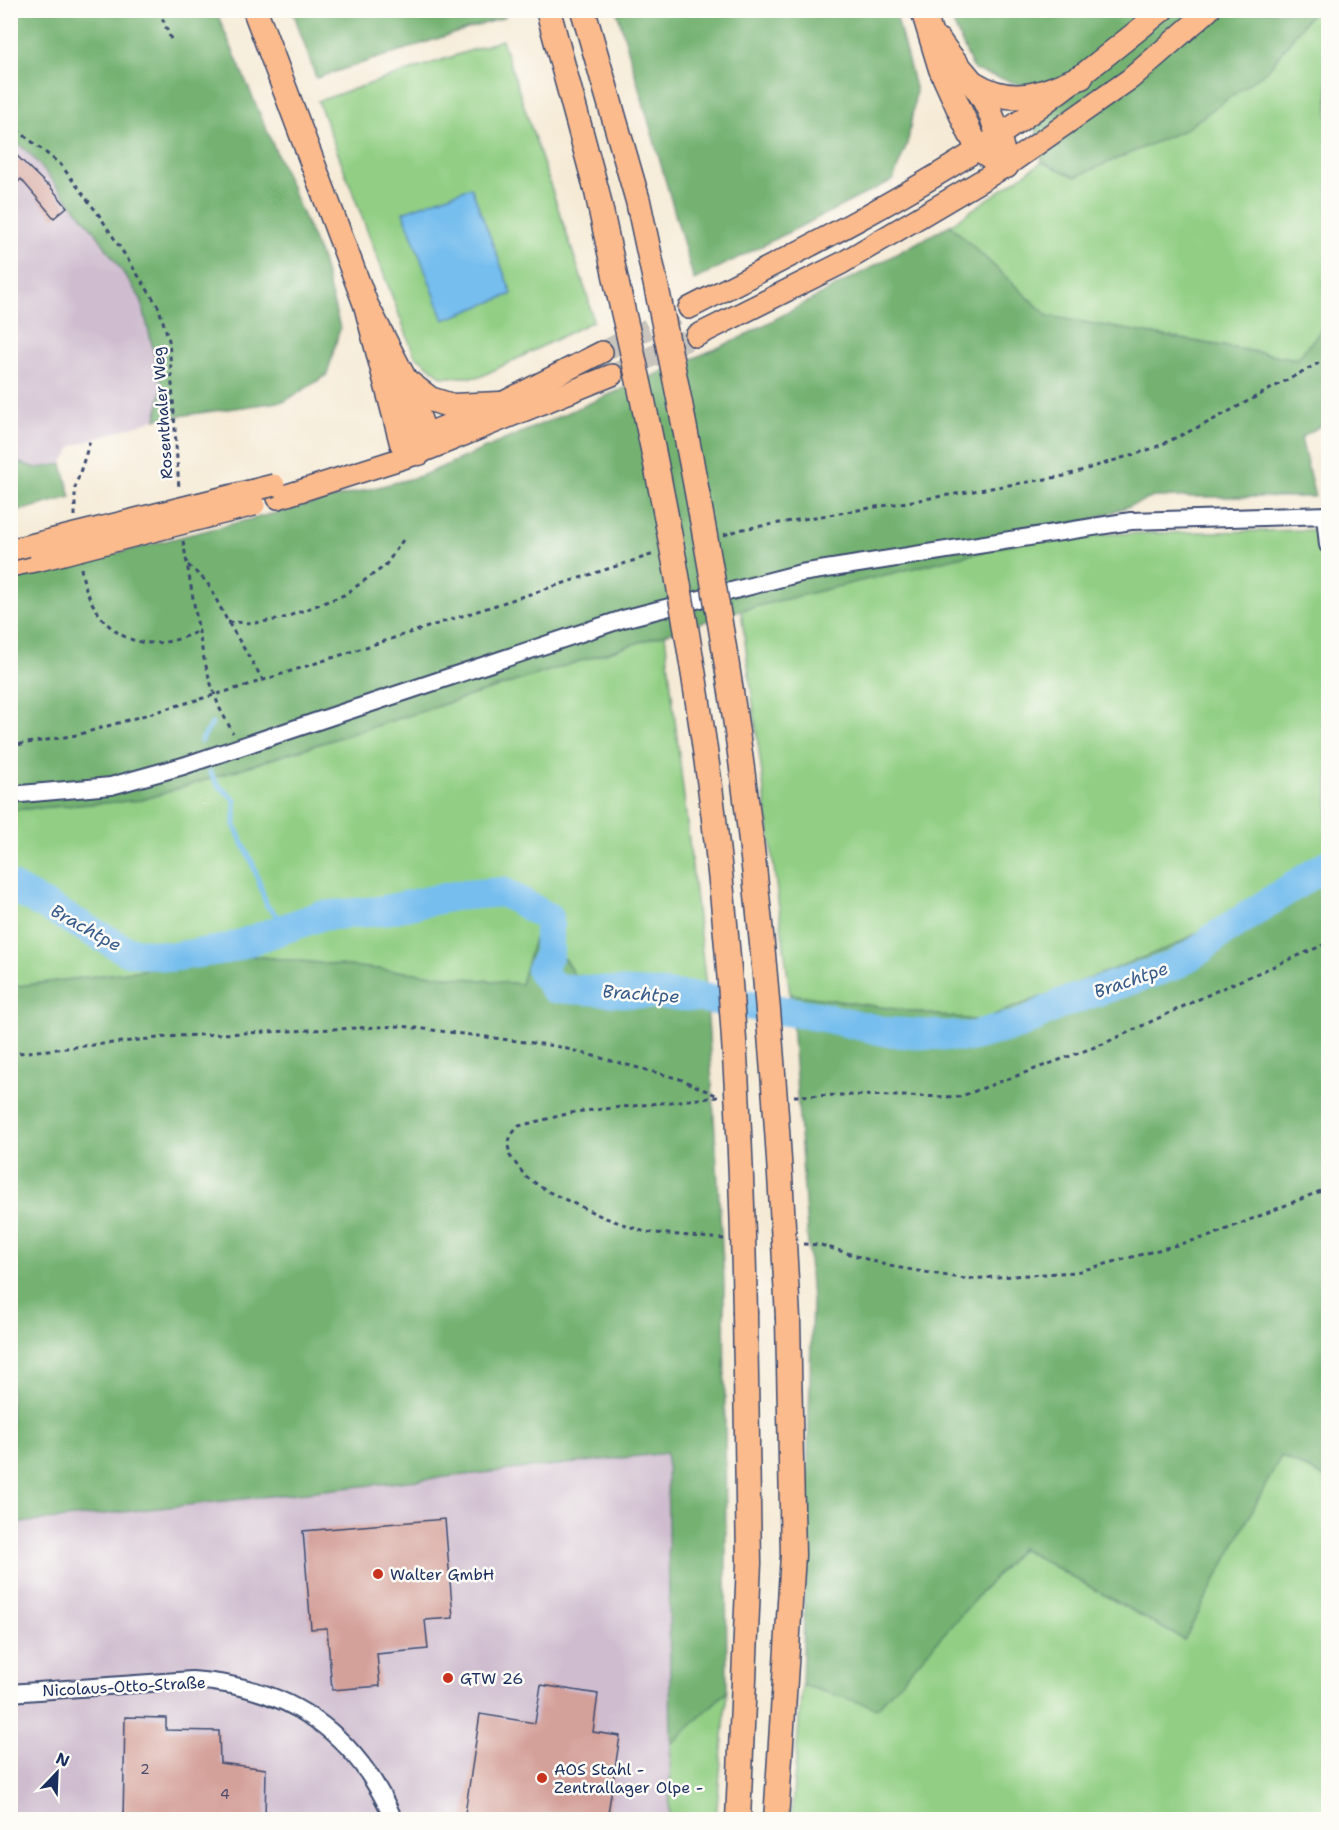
<svg xmlns="http://www.w3.org/2000/svg" width="1339" height="1830" font-family="'Shantell Sans',sans-serif">
	<rect width="100%" height="100%" fill="#fdfcf7"/>
	<filter id="ink" filterUnits="userSpaceOnUse"><feTurbulence type="fractalNoise" baseFrequency=".0167" numOctaves="2"/><feDisplacementMap in="SourceGraphic" scale="12" xChannelSelector="R" yChannelSelector="G"/><feConvolveMatrix kernelMatrix="1 2 1 2 8 2 1 2 1" color-interpolation-filters="sRGB"/></filter>
	<filter id="wash" filterUnits="userSpaceOnUse"><feTurbulence type="fractalNoise" baseFrequency=".008" numOctaves="4" result="noise"/><feDisplacementMap in="SourceGraphic" scale="24" xChannelSelector="R" yChannelSelector="G"/><feGaussianBlur stdDeviation="1.35" result="paint"/><feColorMatrix in="noise" values="0 0 0 0 0 0 0 0 0 0 0 0 0 0 0 0 0 1.4 0 .05"/><feComposite in="paint" operator="in"/></filter>
	<g filter="url(#wash)">
		<rect width="100%" height="100%" fill="#f5ead5"/>
		<!-- industrial -->
		<g fill="#cfbdcf">
			<path d="M10 137 32 156 96 233 141 299 162 387 156 419 73 446 62 464 37 468 11 460Z"/>
			<path d="M667 1453 671 1744 669 1819H11L10 1524Z"/>
		</g>
		<!-- green -->
		<g fill="#92cf84" stroke="#567f71" stroke-width="1.5">
			<path d="M1313 11H1328V322L1298 359 1047 316 950 225 1042 162 1076 177 1268 70Z"/>
			<path d="M502 40 588 298 593 321 480 377H442L414 354 318 101Z"/>
			<path d="M1328 527V859L1176 945 979 1021 790 994 741 610 1049 535 1310 530Z"/>
			<path d="M665 634 706 987 574 975 540 920 521 984 251 956 11 987V810L142 800Z"/>
			<path d="M1281 1456 1328 1479V1819L791 1820 802 1685 877 1707 1021 1548 1184 1640Z"/>
			<path d="M727 1691 716 1819 669 1820 671 1744Z"/>
		</g>
		<!-- forest -->
		<g fill="#75b272" stroke="#487068" stroke-width="1.5">
			<path d="M11 10 216 11 322 260 340 328 327 375 285 401 156 419 162 387 141 299 96 233 32 156 11 137Z"/>
			<path d="M503 10 505 17 316 78 293 11Z"/>
			<path d="M981 10 1313 11 1268 70 1184 130 1075 177 1042 162 1028 87 974 70 953 23Z"/>
			<path d="M617 11H895L916 91 908 141 893 180 694 280Z"/>
			<path d="M950 225 1048 316 1297 359 1328 322V421L1301 438 1315 497H1154L1049 535 741 610 142 800 11 810V580L421 476 738 339Z"/>
			<path d="M11 460 37 468 62 464 71 497 11 513Z"/>
			<path d="M1328 859V1479L1281 1456 1184 1640 1021 1548 877 1708 802 1685 812 1300 790 994 979 1021 1176 945Z"/>
			<path d="M540 919 574 975 706 987 724 1279 727 1691 671 1744 667 1453 11 1524V987L251 956 521 984Z"/>
		</g>
		<!-- water -->
		<path fill="#76beee" stroke="#4876a6" stroke-width="1.5" d="M471 187 512 294 444 320 403 212Z"/>
		<g fill="none" stroke-linecap="round" stroke-linejoin="round">
			<!-- stream -->
			<g stroke="#76beee" stroke-width="5">
				<path d="M201 741 212 724"/>
				<path d="M210 772 217 784 235 800V827L252 862 267 906 289 927"/>
			</g>
			<!-- river -->
			<path stroke="#76beee" stroke-width="30" d="M10 886 127 951 172 957 227 949 320 916 380 911 454 896 503 892 549 918V954L541 970 554 988 696 997 818 1016 888 1032 969 1037 1021 1024 1060 1004 1175 965 1201 949 1215 937 1328 864"/>
		</g>
		<g id="blocks">
			<!-- building -->
			<g fill="#d4a09a">
				<path d="M10 149 47 185 48 184 67 207 54 218 21 179 10 190Z"/>
				<path d="M445 1519 453 1618 425 1620 428 1649 377 1654 380 1686 332 1690 327 1628 311 1629 303 1531Z"/>
				<path d="M541 1685 598 1694 593 1732 620 1736 607 1820H464L480 1714 535 1723Z"/>
				<path d="M125 1717 166 1718V1730L219 1731 220 1763 266 1769 265 1820H123Z"/>
			</g>
		</g>
	</g>
	<g filter="url(#ink)">
		<use href="#blocks" fill-opacity="0" stroke="#3c4b70" stroke-width="1.5"/>
		<g fill="none" stroke-linecap="round" stroke-linejoin="round">
			<!-- major-tunnel -->
			<g stroke="#c9c5bd" stroke-width="21" stroke-dasharray="21 10" stroke-linecap="butt">
				<path d="M602 352 689 308"/>
				<path d="M612 375 696 336"/>
			</g>
			<!-- minor casing -->
			<g stroke="#3c4b70" stroke-width="20">
				<g id="minor">
					<path d="M1325 515 1328 545"/>
					<path d="M10 795 111 786 183 766 623 619 801 573 1131 521 1328 515"/>
					<path d="M10 1693 192 1680C288 1686 355 1731 394 1820"/>
				</g>
			</g>
			<!-- major casing -->
			<g stroke="#3c4b70" stroke-width="24">
				<g id="major">
					<path d="M689 308C795 254 901 201 1000 135 1057 96 1110 53 1163 10"/>
					<path d="M696 336 842 263 1006 166 1130 79 1209 10"/>
					<path d="M411 440 500 404 602 352"/>
					<path d="M278 498 419 453 612 375"/>
					<path d="M10 566 40 560"/>
				</g>
			</g>
			<!-- highway casing -->
			<g stroke="#3c4b70" stroke-width="27">
				<g id="highway">
					<path d="M255 10 366 305 405 380 425 435 419 453 402 443 366 305"/>
					<path d="M548 10 597 192 617 285"/>
					<path d="M583 10 638 201 654 276"/>
					<path d="M923 10 941 69 969 131 978 148 992 158 1006 166"/>
					<path d="M939 41C952 61 969 76 982 96 995 118 1000 142 1006 166"/>
					<path d="M973 83C1013 108 1042 94 1081 77"/>
					<path d="M405 380 430 399 452 406 500 404"/>
					<path d="M738 1820 749 1563 745 1314"/>
					<path d="M776 1820 793 1555 788 1319"/>
				</g>
			</g>
			<!-- path -->
			<g stroke="#3c4b70" stroke-width="3" stroke-dasharray="4.5 4.5" stroke-linecap="butt">
				<path d="M159 10 172 42"/>
				<path d="M10 124 61 165 99 215 158 306 169 340 179 489"/>
				<path d="M75 516V488L91 438"/>
				<path d="M724 535 743 529 1064 476 1154 448 1209 422 1328 358"/>
				<path d="M183 541 203 655 210 681 219 707 233 733"/>
				<path d="M188 565 207 582 228 622 263 680"/>
				<path d="M81 568C87 610 117 650 164 642 176 641 188 635 200 631"/>
				<path d="M228 622 255 623 281 619 344 595 385 566 403 540"/>
				<path d="M245 686 654 554"/>
				<path d="M10 746 77 735 200 699"/>
				<path d="M10 1054 177 1036 401 1026 556 1046 680 1079 718 1096"/>
				<path d="M794 1096 845 1095 959 1097 1103 1044 1225 987 1328 943"/>
				<path d="M718 1097 575 1112 519 1126 511 1135 508 1145 510 1156 526 1177 549 1192 603 1217 645 1232 724 1239"/>
				<path d="M803 1244 821 1245 889 1266 966 1279 1076 1272 1210 1236 1328 1188"/>
			</g>
			<!-- minor -->
			<use href="#minor" stroke="#fff" stroke-width="16"/>
			<!-- major -->
			<use href="#major" stroke="#fbbb8d" stroke-width="21"/>
			<!-- highway -->
			<use href="#highway" stroke="#fbbb8d" stroke-width="24"/>
			<!-- major-bridge casing -->
			<g stroke="#3c4b70" stroke-width="24" stroke-linecap="butt">
				<g id="major-bridge">
					<path d="M10 550 274 485"/>
					<path d="M40 560 254 505"/>
				</g>
			</g>
			<!-- highway-bridge casing -->
			<g stroke="#3c4b70" stroke-width="27" stroke-linecap="butt">
				<g id="highway-bridge">
					<path d="M654 276C685 423 713 570 735 718 764 917 778 1118 788 1319"/>
					<path d="M617 285C652 434 681 584 703 736 731 928 741 1121 745 1314"/>
				</g>
			</g>
			<!-- path-bridge -->
			<path stroke="#3c4b70" stroke-width="3" stroke-dasharray="4.5 4.5" stroke-linecap="butt" d="M200 699 245 686"/>
			<!-- major-bridge -->
			<use href="#major-bridge" stroke="#fbbb8d" stroke-width="21"/>
			<!-- highway-bridge -->
			<use href="#highway-bridge" stroke="#fbbb8d" stroke-width="24"/>
		</g>
	</g>
	<!-- markers -->
	<g fill="#c8321e" stroke="#fdfcf7" stroke-width="2">
		<circle cx="378" cy="1574" r="6"/>
		<circle cx="448" cy="1678" r="6"/>
		<circle cx="542" cy="1778" r="6"/>
	</g>
	<g text-anchor="middle" stroke-width="5" stroke-linejoin="round" paint-order="stroke">
		<!-- number labels -->
		<g font-size="14" fill="#494b6d">
			<text x="145" y="1774">2</text>
			<text x="225" y="1799">4</text>
		</g>
		<!-- street labels -->
		<g font-size="16" fill="#1b2f5e" stroke="#fdfcf7">
			<text transform="translate(162 413) rotate(-94)" y="6">Rosenthaler Weg</text>
			<text transform="translate(124 1686) rotate(-3)" y="6">Nicolaus-Otto-Straße</text>
		</g>
		<!-- poi labels -->
		<g font-size="16" fill="#1b2f5e" stroke="#fdfcf7" text-anchor="start">
			<text x="390" y="1580">Walter GmbH</text>
			<text x="460" y="1684">GTW 26</text>
			<text x="554" y="1775">AOS Stahl -<tspan x="554" dy="18">Zentrallager Olpe -</tspan></text>
		</g>
		<!-- water labels -->
		<g font-size="18" font-style="italic" fill="#365a89" stroke="#fdfcf7">
			<text transform="translate(86 928) rotate(29)" y="6">Brachtpe</text>
			<text transform="translate(1131 980) rotate(-19)" y="6">Brachtpe</text>
			<text transform="translate(641 994) rotate(4)" y="6">Brachtpe</text>
		</g>
	</g>
	<!-- margin -->
	<rect width="1339" height="1830" fill="none" stroke="#fdfcf7" stroke-width="36"/>
	<!-- north arrow -->
	<g transform="translate(57 1773) rotate(23)" stroke="#fdfcf7" stroke-width="4.5" paint-order="stroke">
	<path d="M0-4.5L10 22L0 15L-10 22Z" fill="#1b2f5e"/>
	<text y="-9" font-size="16" font-weight="bold" text-anchor="middle" fill="#1b2f5e">N</text>
	</g>
</svg>
